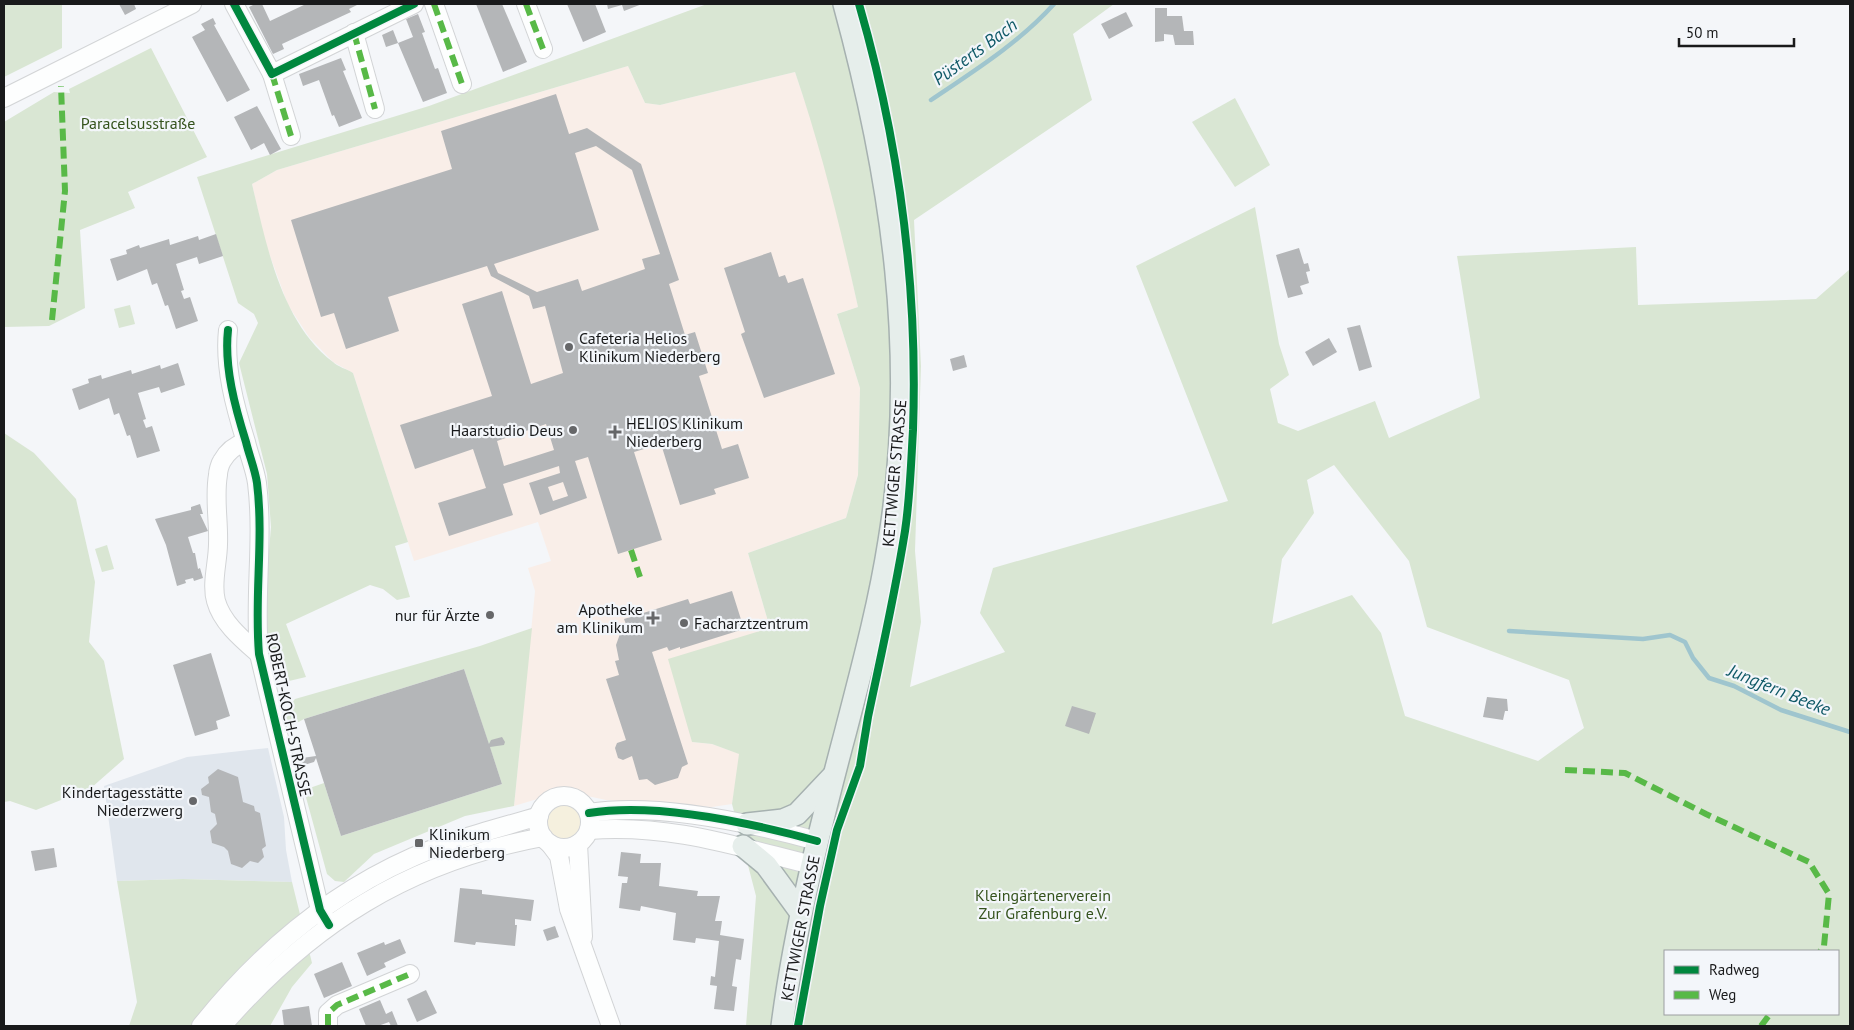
<svg xmlns="http://www.w3.org/2000/svg" width="1854" height="1030" font-family="'PT Sans',sans-serif">
	<rect width="100%" height="100%" fill="#f4f6f9"/>
	<!-- built -->
	<path fill="#e0e6ed" d="M268 748 284 817 286 850 292 882 183 879 117 881 104 786 187 757Z"/>
	<!-- medical -->
	<path fill="#f9eee8" d="M628 66 645 103 660 105 795 72 819 143 836 204 858 307 837 314 860 388 858 475 846 518 748 553 770 628 692 742 712 744 740 754 732 804 712 807 606 800 564 791 514 806 535 591 528 568 551 561 538 522 414 561 353 373 333 362 309 337 288 305 265 242 252 184 277 170Z"/>
	<!-- green -->
	<g fill="#d9e6d3" fill-rule="evenodd">
		<path d="M4 4H62V48L4 77Z"/>
		<path d="M707 4H1114L1073 34 1092 100 914 220 921 366 915 551 921 622 910 687 1005 652 980 613 993 568 1228 501 1136 266 1255 207 1279 344 1289 375 1270 389 1278 423 1298 431 1375 401 1389 438 1480 398 1457 256 1636 247 1638 305 1816 299 1850 269V1026H746L756 896 732 804 739 754 712 744 692 742 668 659 770 628 748 553 846 518 858 475 860 388 837 314 858 307C840 226 822 151 795 72L660 105 645 103 628 66 277 170 252 184C266 243 281 323 333 362 338 367 347 369 353 373L408 542 395 546 410 597 397 600 383 589 370 585 286 624 306 677 289 681 274 675 270 668 266 637 265 597 271 527 267 474 239 363 258 323 254 314 238 303 197 177 429 106ZM1334 465 1409 561 1427 627 1569 680 1584 728 1538 761 1405 716 1381 633 1352 595 1272 624 1282 559 1314 513 1307 480ZM1665 951H1838V1014H1665Z"/>
		<path d="M151 48 207 157 128 192 135 208 80 230 85 308 49 326 4 327V122L54 92 70 93 69 89Z"/>
		<path d="M1235 98 1270 165 1235 187 1192 122Z"/>
		<path d="M130 305 135 324 119 328 114 309Z"/>
		<path d="M4 433 34 453 76 499 95 582 89 642 104 661 124 759 91 788 36 810 10 801 4 802Z"/>
		<path d="M107 545 114 569 102 572 95 549Z"/>
		<path d="M532 628 514 806 465 816 374 854 344 882 335 881 327 874 304 790 324 783 341 836 502 784 464 669 304 719 291 726 285 719 287 709 295 699 480 646Z"/>
		<path d="M183 879 292 882 312 963 292 987 270 1026H129L137 1002 117 881Z"/>
	</g>
	<!-- sand -->
	<circle fill="#f5f0de" cx="565" cy="823" r="18"/>
	<g fill="none" stroke-linecap="round" stroke-linejoin="round">
		<!-- stream -->
		<g stroke="#9fc5ce" stroke-width="4.5">
			<path d="M931 100C974 71 1019 43 1054 4"/>
			<path d="M1509 631 1643 639 1670 635 1685 642 1693 658 1709 678 1734 686 1781 710 1850 732"/>
		</g>
	</g>
	<!-- building -->
	<g fill="#b4b6b8" fill-rule="evenodd">
		<path d="M119 4H134L136 9 125 15Z"/>
		<path d="M255 4H262L270 21 306 4H359L349 9 351 12 282 44 284 49 273 54 249 7Z"/>
		<path d="M476 4H502L527 62 503 72Z"/>
		<path d="M567 4H595L606 32 583 42Z"/>
		<path d="M607 4H642L624 11 622 5 608 9Z"/>
		<path d="M1155 8H1167V16H1182L1184 31H1193L1194 45H1175L1173 35 1164 34V41L1155 42Z"/>
		<path d="M1126 12 1133 26 1109 39 1101 24Z"/>
		<path d="M418 14 425 32 422 33 435 69 438 68 447 93 423 102 398 43 386 47 382 35 393 30 398 43 413 37 406 19Z"/>
		<path d="M213 18 216 24 214 25 250 90 227 102 192 37 205 30 201 24Z"/>
		<path d="M341 58 346 70 343 71 362 118 339 127 334 115 332 116 319 80 303 86 299 74Z"/>
		<path d="M556 94 569 134 587 128 641 164 679 280 669 284 685 335 695 332 708 373 699 376 722 449 738 444 749 478 714 489 716 494 680 505 661 444 634 452 662 540 618 554 588 457 575 461 587 498 540 515 529 483 560 473 559 466 503 484 513 515 449 536 438 503 486 488 473 449 415 469 400 425 492 396 462 304 502 291 531 384 563 373 545 306 533 309 529 296 491 276 487 266 388 297 399 331 346 349 334 313 321 317 291 220 452 169 441 131ZM596 146 632 170 660 254 642 259 645 269 582 291 578 279 537 292 498 273 494 264 599 230 575 153ZM546 424 554 450 504 466 497 441ZM563 482 568 496 553 501 548 487Z"/>
		<path d="M257 106 281 149 270 155 264 143 251 150 234 117Z"/>
		<path d="M216 234 223 256 199 264 197 257 176 264 184 290 181 291 184 299 190 297 198 321 176 329 168 305 165 306 157 283 152 285 147 269 117 281 110 259 127 254 126 250 139 245 140 248 169 239 170 245 198 236 199 240Z"/>
		<path d="M1299 248 1304 264 1308 263 1310 271 1306 272 1309 283 1300 286 1303 294 1288 298 1276 255Z"/>
		<path d="M771 252 779 277 785 275 788 283 803 278 835 374 764 398 741 334 745 332 724 268Z"/>
		<path d="M1360 325 1372 367 1359 371 1347 328Z"/>
		<path d="M1329 338 1337 352 1313 366 1305 352Z"/>
		<path d="M964 355 967 367 953 371 950 359Z"/>
		<path d="M178 363 185 385 161 393 159 387 138 393 146 419 143 420 146 428 152 426 160 451 137 458 130 435 127 436 119 413 114 415 109 398 79 410 72 389 89 383 88 379 101 375 102 379 131 370 132 374 160 365 161 369Z"/>
		<path d="M200 504 203 514H200L208 531 188 537 193 553H195L198 569 200 568 203 578 194 581 193 578 185 580 186 583 177 586 166 545 155 519 191 510V507Z"/>
		<path d="M732 591 744 629 680 649V647L669 651 667 647 652 652 688 764 682 767 678 778 655 785 647 779 639 780 632 756 623 760 618 758 615 748 617 743 626 740 606 679 619 675 615 661 619 660 616 645 621 631 627 627 624 619 688 599 690 604Z"/>
		<path d="M211 653 230 716 216 721 218 729 195 736 173 665Z"/>
		<path d="M464 669 489 744 491 740 502 737 505 742 504 745 490 747 502 784 341 836 316 758 314 762 304 765 301 761 302 758 316 756 304 719Z"/>
		<path d="M1487 697 1507 699 1508 711H1505L1503 720 1483 717Z"/>
		<path d="M1072 706 1096 713 1089 734 1065 726Z"/>
		<path d="M218 769 238 777 243 802 254 806 255 811 260 813 266 846 262 849 264 857 258 863 250 861 242 868 231 864 228 851 224 847 212 843 210 831 217 824 215 814 211 812 209 797 202 795 201 789 209 783 208 777Z"/>
		<path d="M54 848 57 867 35 871 31 851Z"/>
		<path d="M621 852 641 854 640 863H661L659 886 698 891 697 896H720L715 921H722L720 935 744 939 741 960 736 959 732 986 737 987 734 1011 714 1009 717 986 710 985 711 976 715 977 719 941 696 938 695 943 673 940 676 913 641 906 640 911 619 908 622 883H627L628 877 618 876Z"/>
		<path d="M460 888 482 890V894L534 900 531 921 515 919V925H517L515 946 476 942 475 945 454 942Z"/>
		<path d="M555 926 559 937 547 941 543 930Z"/>
		<path d="M400 939 406 953 384 963 386 967 367 976 357 953 384 942 385 945Z"/>
		<path d="M342 962 352 986 324 998 314 974Z"/>
		<path d="M426 990 437 1013 417 1022 407 999Z"/>
		<path d="M380 1000 386 1014 392 1011 398 1026H391L389 1022 378 1026H366L359 1009Z"/>
		<path d="M309 1006 312 1026H284L282 1010Z"/>
	</g>
	<g fill="none" stroke-linecap="round" stroke-linejoin="round">
		<!-- minor casing -->
		<g stroke="#d2d4d6" stroke-width="20">
			<g id="minor">
				<path d="M234 4 272 74 414 4"/>
				<path d="M434 4 462 84"/>
				<path d="M526 4 543 49"/>
				<path d="M354 33 375 109"/>
				<path d="M272 74 291 136"/>
				<path d="M4 98 192 4"/>
				<path d="M228 330C224 367 235 407 246 442 249 455 255 469 257 483 264 540 254 596 259 654L320 910 329 925"/>
				<path d="M245 442C236 445 227 452 222 461 220 464 218 471 218 475 214 497 219 522 218 544 218 562 211 584 216 601 222 623 243 640 259 654"/>
				<circle cx="564" cy="822" r="26"/>
				<path d="M589 813C657 802 751 823 817 841"/>
				<path d="M589 830C670 824 735 846 812 865"/>
				<path d="M550 844 559 856 569 909 611 1026"/>
				<path d="M578 844 583 937"/>
				<path d="M201 1026C258 955 329 894 413 857 454 839 496 829 539 816"/>
				<path d="M222 1026C311 924 408 862 543 837"/>
				<path d="M328 1026V1013L337 1005 410 974"/>
			</g>
		</g>
		<!-- major casing -->
		<g stroke="#a6b1b0" stroke-width="24">
			<g id="major">
				<path d="M747 824 783 820 797 814 832 777"/>
				<path d="M743 846 766 865 801 913"/>
				<path d="M782 1026C795 926 820 828 846 730 862 668 879 605 889 541 919 359 892 180 844 4"/>
			</g>
		</g>
		<!-- minor -->
		<use href="#minor" stroke="#fdfefe" stroke-width="18"/>
		<!-- major -->
		<use href="#major" stroke="#e6eeeb" stroke-width="21"/>
		<!-- quiet -->
		<g stroke="#58b947" stroke-width="6" stroke-dasharray="12 6" stroke-linecap="butt">
			<path d="M434 4 462 84"/>
			<path d="M526 4 543 49"/>
			<path d="M354 33 375 109"/>
			<path d="M272 74 291 136"/>
			<path d="M52 320 65 191 61 86"/>
			<path d="M631 550 640 577"/>
			<path d="M1565 770 1625 773 1706 814 1809 862 1829 894 1824 946 1820 951"/>
			<path d="M328 1026V1013L337 1005 410 974"/>
			<path d="M1761 1026 1770 1014"/>
		</g>
		<!-- cycleway casing -->
		<g stroke="#f3f6fa" stroke-width="11">
			<g id="cycleway">
				<path d="M234 4 272 74 414 4"/>
				<path d="M228 330C224 367 235 407 246 442 249 455 255 469 257 483 264 540 254 596 259 654L320 910 329 925"/>
				<path d="M589 813C657 802 751 823 817 841"/>
				<path d="M798 1026 820 906 837 830 860 766 868 717C881 655 895 594 905 531 910 498 911 463 913 430 918 285 899 142 859 4"/>
			</g>
		</g>
		<!-- cycleway -->
		<use href="#cycleway" stroke="#00873e" stroke-width="8"/>
	</g>
	<!-- markers -->
	<g fill="#666769" stroke="#f3f6fa" stroke-width="2">
		<circle cx="569" cy="347" r="5"/>
		<circle cx="573" cy="430" r="5"/>
		<path d="M612.5 424.5h5v5h5v5h-5v5h-5v-5h-5v-5h5z"/>
		<circle cx="490" cy="615" r="5"/>
		<path d="M650.5 610.5h5v5h5v5h-5v5h-5v-5h-5v-5h5z"/>
		<circle cx="684" cy="623" r="5"/>
		<circle cx="193" cy="801" r="5"/>
		<rect x="414" y="838" width="10" height="10" rx="2.5"/>
	</g>
	<g text-anchor="middle" stroke-width="4.5" stroke-linejoin="round" paint-order="stroke">
		<!-- park labels -->
		<g font-size="16" fill="#35531d" stroke="#f3f6fa">
			<text x="138" y="129">Paracelsusstraße</text>
			<text x="1043" y="901">Kleingärtenerverein<tspan x="1043" dy="18">Zur Grafenburg e.V.</tspan></text>
		</g>
		<!-- poi labels -->
		<g font-size="16" fill="#191a1b" stroke="#f3f6fa" text-anchor="start">
			<text x="579" y="344">Cafeteria Helios<tspan x="579" dy="18">Klinikum Niederberg</tspan></text>
			<text x="626" y="429">HELIOS Klinikum<tspan x="626" dy="18">Niederberg</tspan></text>
			<text x="563" y="436" text-anchor="end">Haarstudio Deus</text>
			<text x="643" y="615" text-anchor="end">Apotheke<tspan x="643" dy="18">am Klinikum</tspan></text>
			<text x="480" y="621" text-anchor="end">nur für Ärzte</text>
			<text x="694" y="629">Facharztzentrum</text>
			<text x="183" y="798" text-anchor="end">Kindertagesstätte<tspan x="183" dy="18">Niederzwerg</tspan></text>
			<text x="429" y="840">Klinikum<tspan x="429" dy="18">Niederberg</tspan></text>
		</g>
		<!-- street labels -->
		<g font-size="16" fill="#191a1b" stroke="#f3f6fa">
			<text transform="translate(894 473) rotate(-85)" y="6">KETTWIGER STRASSE</text>
			<text transform="translate(289 715) rotate(78)" y="6">ROBERT-KOCH-STRASSE</text>
			<text transform="translate(800 928) rotate(-79)" y="6">KETTWIGER STRASSE</text>
		</g>
		<!-- water labels -->
		<g font-size="18" font-style="italic" fill="#0f5967" stroke="#f3f6fa">
			<text transform="translate(975 52) rotate(-36)" y="6">Püsterts Bach</text>
			<text transform="translate(1779 690) rotate(22)" y="6">Jungfern Beeke</text>
		</g>
	</g>
	<!-- border -->
	<rect width="1854" height="1030" fill="none" stroke="#191a1b" stroke-width="10"/>
	<!-- legend -->
	<rect x="1664" y="950" width="175" height="65" fill="#f3f6fa" stroke="#9c9ea1"/>
	<rect x="1674" y="966" width="25" height="8" fill="#00873e" stroke="#9c9ea1"/>
	<text x="1709" y="975" font-size="15" fill="#191a1b">Radweg</text>
	<rect x="1674" y="991" width="25" height="8" fill="#58b947" stroke="#9c9ea1"/>
	<text x="1709" y="1000" font-size="15" fill="#191a1b">Weg</text>
	<!-- scale -->
	<path d="M1679 38v8h115v-8" fill="none" stroke="#191a1b" stroke-width="2.5"/>
	<text x="1686" y="38" font-size="15" fill="#191a1b" stroke="#f3f6fa" stroke-width="4" paint-order="stroke">50 m</text>
</svg>
